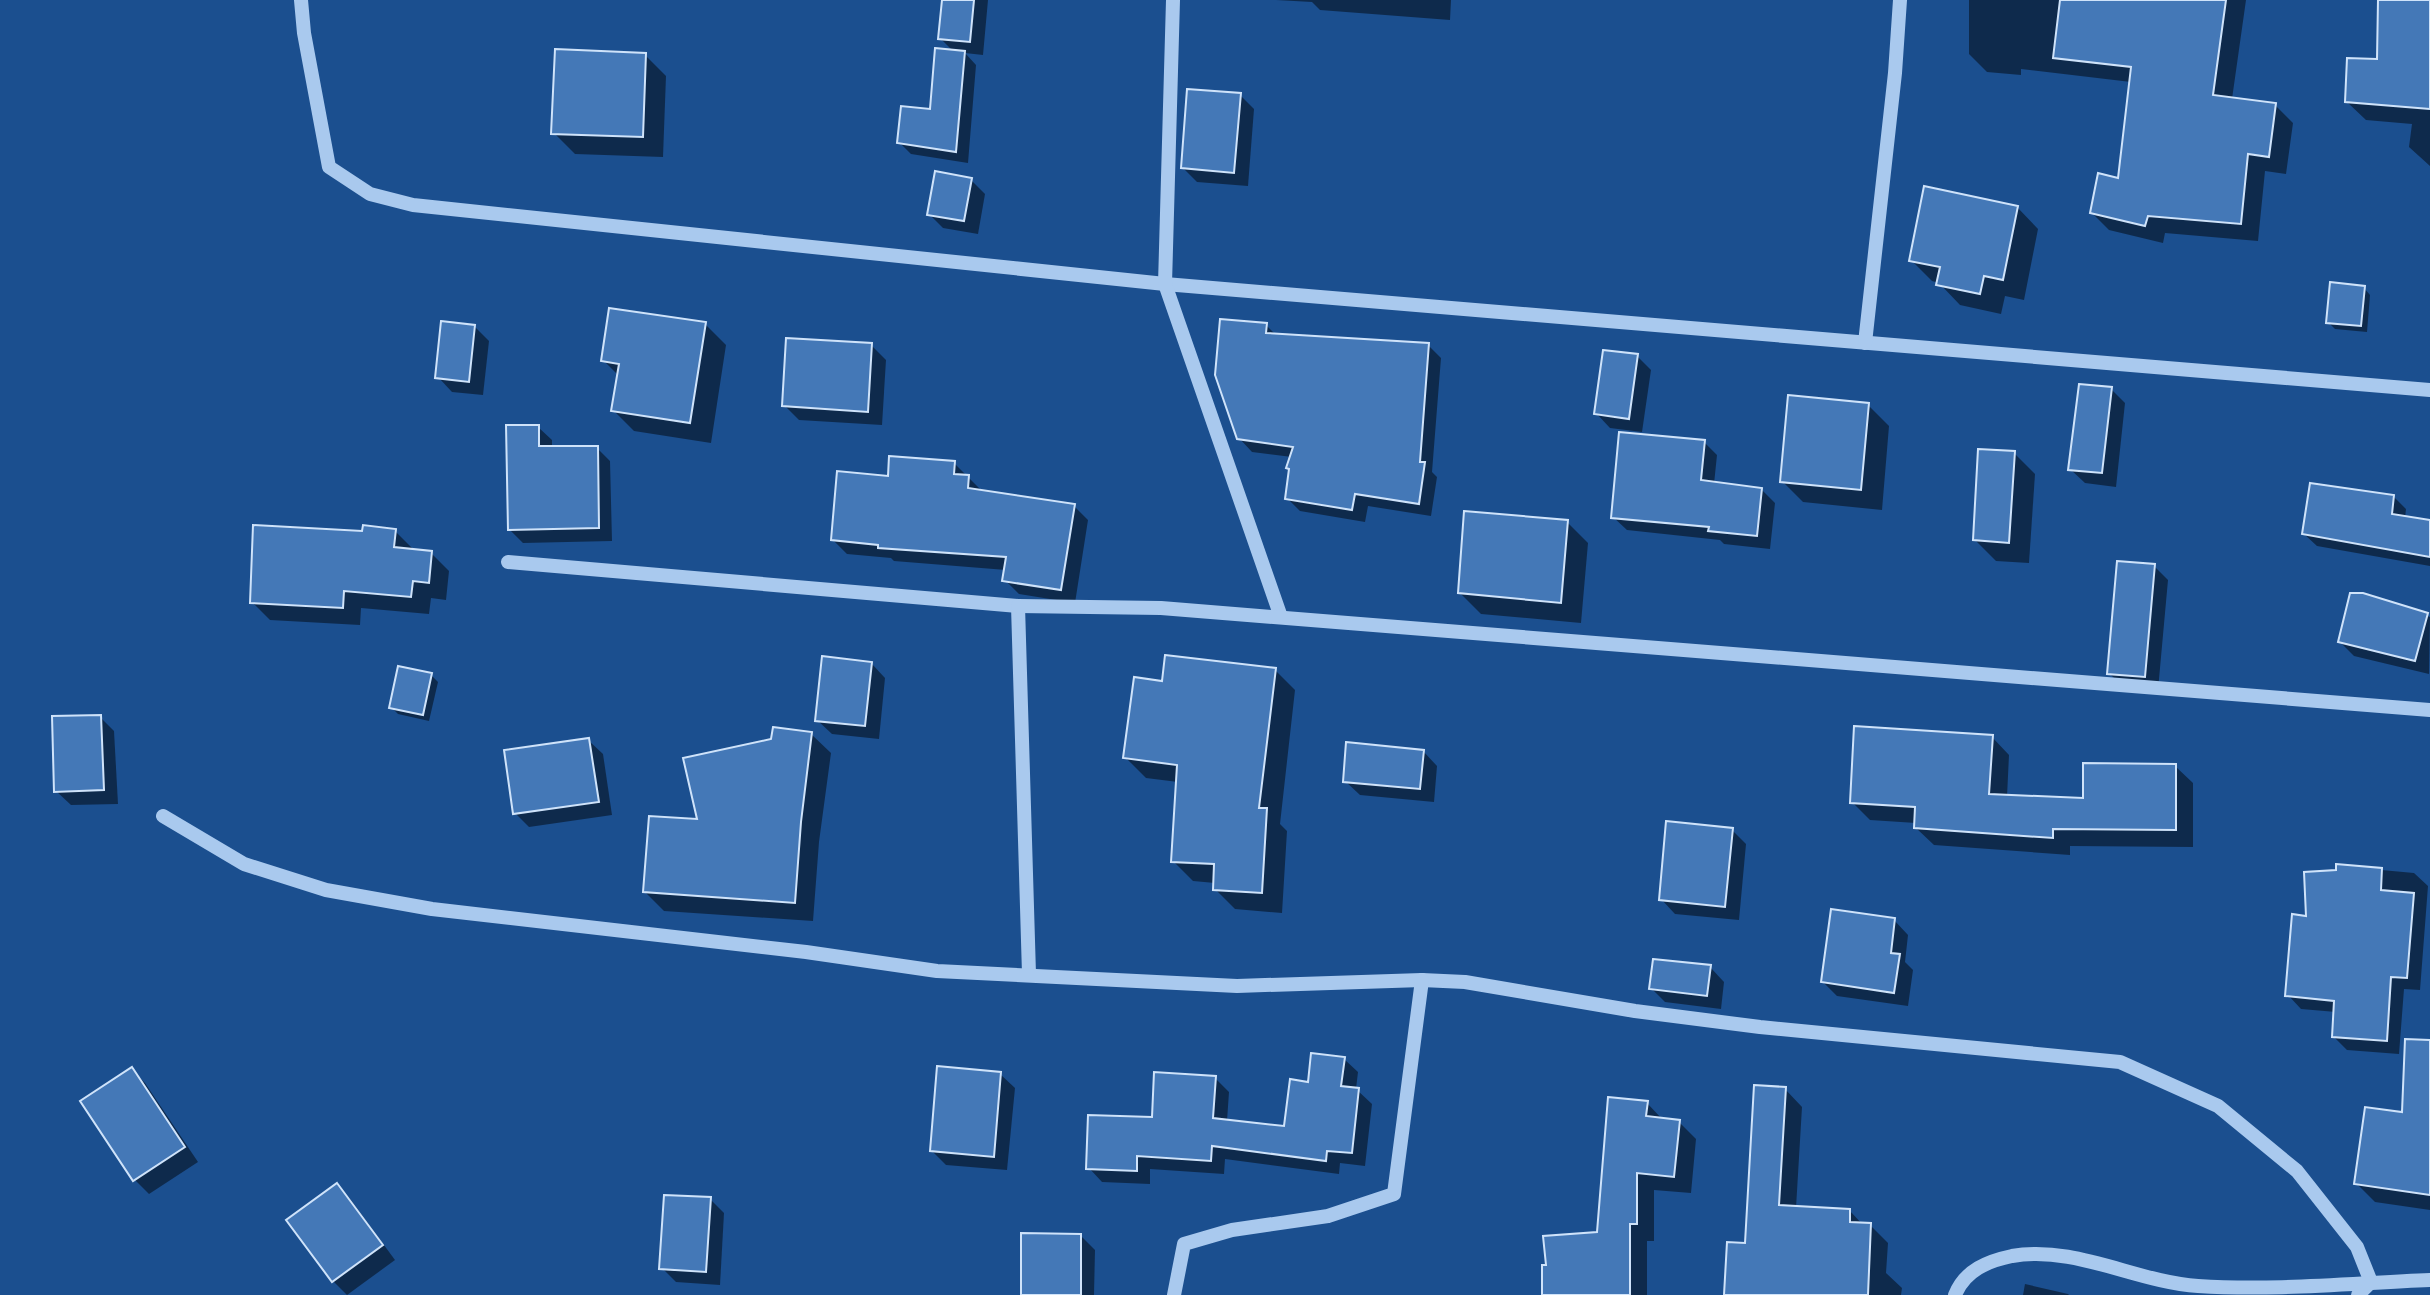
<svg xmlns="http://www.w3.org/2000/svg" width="2430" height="1295" font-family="'PT Sans Narrow',sans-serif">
	<rect width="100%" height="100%" fill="#1b4f8f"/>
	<!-- shadow -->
	<g fill="#0007">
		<path d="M944 0H988L983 55 965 53 976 65 968 163 911 154 899 142 932 112 954 52 940 38Z"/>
		<path d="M1276 0H1451L1450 20 1320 10 1312 2Z"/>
		<path d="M1969 0H2246L2232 99 2275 105 2293 123 2286 174 2265 171 2258 241 2165 233 2163 243 2109 230 2092 213 2119 180 2131 82 2021 69V75L1987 72 1969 54Z"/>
		<path d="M2380 0H2430V166L2409 147 2412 124 2366 120 2347 102 2379 61Z"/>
		<path d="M645 55 666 76 663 157 575 154 554 133Z"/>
		<path d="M1240 95 1254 109 1248 186 1197 182 1183 168Z"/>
		<path d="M971 180 985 194 978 234 943 228 929 214Z"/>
		<path d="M2017 207 2038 229 2024 300 2005 296 2001 314 1960 305 1939 283 1932 281 1911 260Z"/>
		<path d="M2364 288 2370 295 2367 332 2335 329 2328 322Z"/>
		<path d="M705 324 726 345 711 443 634 431 613 410 619 376 603 360Z"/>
		<path d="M1266 325 1276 335 1428 345 1441 358 1432 472 1437 477 1431 516 1368 506 1365 522 1300 511 1287 498 1292 457 1252 452 1239 438Z"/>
		<path d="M475 327 489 341 483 395 452 392 438 377Z"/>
		<path d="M871 345 886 360 882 425 799 420 784 405Z"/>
		<path d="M1637 356 1651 370 1642 432 1610 428 1596 413Z"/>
		<path d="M2111 389 2125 403 2116 487 2085 483 2070 469Z"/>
		<path d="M1868 405 1889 426 1882 510 1803 502 1782 481Z"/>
		<path d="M538 427 552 440V448H597L610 461 612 541 523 543 510 530Z"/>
		<path d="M1704 442 1717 455 1714 484 1762 490 1775 503 1770 549 1724 544 1720 540 1627 530 1613 517Z"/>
		<path d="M2014 453 2035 474 2029 563 1996 561 1975 540Z"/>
		<path d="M954 463 983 492 1074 506 1088 520 1075 603 1019 594 1005 580 1006 570 894 561 891 558 847 554 833 540 890 478Z"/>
		<path d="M2393 496 2406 509 2405 518 2430 522V566L2317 546 2304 534Z"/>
		<path d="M1567 522 1588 543 1581 623 1481 614 1460 593Z"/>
		<path d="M395 531 413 549 431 553 449 571 446 600 431 598 429 614 361 608 360 625 270 620 252 602 364 533Z"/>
		<path d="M2154 566 2168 580 2158 690 2123 687 2109 673Z"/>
		<path d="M2352 592 2430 617 2429 674 2354 656 2340 642Z"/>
		<path d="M871 663 885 678 879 739 832 734 817 720Z"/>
		<path d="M1275 670 1295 690 1280 824 1287 831 1282 913 1235 909 1215 889V883L1193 881 1173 861 1178 782 1146 778 1125 757Z"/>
		<path d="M431 675 438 682 429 721 398 714 391 707Z"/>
		<path d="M100 717 114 731 118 804 71 805 56 791Z"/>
		<path d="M811 734 831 753 819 842 813 921 664 911 645 892 699 822 773 740Z"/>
		<path d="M1992 737 2009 755 2007 797 2085 801 2175 766 2193 783V847L2070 846V855L1934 845 1916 828V823L1870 820 1852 802Z"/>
		<path d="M588 740 603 754 612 815 529 827 515 813Z"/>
		<path d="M1423 751 1437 766 1434 802 1360 795 1345 781Z"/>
		<path d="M1732 830 1746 844 1739 920 1675 914 1661 899Z"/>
		<path d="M2338 866 2414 873 2428 886 2420 990 2404 989 2399 1054 2347 1050 2334 1037 2336 1012 2301 1009 2288 995 2308 918 2337 872Z"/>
		<path d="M1894 920 1908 935 1905 962 1913 970 1908 1006 1837 996 1823 982Z"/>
		<path d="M1710 967 1724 982 1721 1009 1665 1002 1651 988Z"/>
		<path d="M1344 1059 1358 1072 1356 1089 1372 1104 1365 1166 1340 1163 1339 1174 1225 1159 1224 1174 1150 1169V1184L1102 1182 1089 1168 1154 1119 1215 1078 1229 1092 1227 1121 1286 1129Z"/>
		<path d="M131 1069 145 1083 198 1162 149 1194 135 1180Z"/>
		<path d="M2430 1072V1210L2375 1202 2356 1183Z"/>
		<path d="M1000 1074 1015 1088 1007 1170 946 1165 932 1151Z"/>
		<path d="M1785 1089 1802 1107 1796 1208 1850 1211 1863 1225H1870L1888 1243 1886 1273 1902 1288 1901 1295H1726L1746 1245Z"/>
		<path d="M1647 1103 1663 1120 1679 1122 1696 1139 1691 1193 1654 1190V1241H1647V1295H1544L1599 1233Z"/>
		<path d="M336 1185 350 1199 395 1260 347 1295 333 1281Z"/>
		<path d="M710 1199 724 1213 720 1285 676 1282 662 1268Z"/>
		<path d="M1081 1236 1095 1250 1094 1295H1023Z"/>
		<path d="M2025 1284 2068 1294 2069 1295H2023Z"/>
	</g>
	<!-- building -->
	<g fill="#4478b7" stroke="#cfe3fa" stroke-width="2">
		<path d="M942 0H974L970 42 938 39Z"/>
		<path d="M2060 0H2226L2213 95 2276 103 2269 157 2248 154 2241 224 2148 216 2145 226 2090 213 2098 173 2118 178 2131 67 2053 58Z"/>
		<path d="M2378 0H2430V109L2345 102 2347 58 2377 59Z"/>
		<path d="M935 48 965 51 956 152 897 143 901 106 930 109Z"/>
		<path d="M555 49 646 53 643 137 551 134Z"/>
		<path d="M1187 89 1241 93 1234 173 1181 168Z"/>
		<path d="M935 171 972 178 964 221 927 215Z"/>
		<path d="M1924 186 2018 206 2003 280 1984 276 1980 294 1936 285 1940 267 1909 261Z"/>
		<path d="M2330 282 2365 286 2361 326 2326 323Z"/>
		<path d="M609 308 706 322 690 423 611 411 619 364 601 361Z"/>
		<path d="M1220 319 1267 323 1266 333 1429 343 1420 462H1425L1419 504 1355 494 1352 510 1285 499 1289 469 1286 468 1293 447 1237 439 1215 375Z"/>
		<path d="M441 321 475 325 469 382 435 378Z"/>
		<path d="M786 338 872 343 868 412 782 406Z"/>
		<path d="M1603 350 1638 354 1629 419 1594 414Z"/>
		<path d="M2079 384 2112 387 2102 473 2068 470Z"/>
		<path d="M1788 395 1869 403 1861 490 1780 482Z"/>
		<path d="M506 425H539V446H598L599 528 508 530Z"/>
		<path d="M1619 432 1705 440 1701 480 1762 488 1757 536 1708 531 1709 527 1611 518Z"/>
		<path d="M1978 449 2015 451 2009 543 1973 540Z"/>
		<path d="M889 456 955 461 954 474 969 475 968 488 1075 504 1061 590 1002 581 1006 557 878 548V545L831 540 837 471 888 476Z"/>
		<path d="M2310 483 2394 495 2392 514 2430 520V557L2302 534Z"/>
		<path d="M1464 511 1568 520 1561 603 1458 593Z"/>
		<path d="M253 525 362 531 363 525 396 529 394 547 432 551 429 583 413 581 411 597 344 591 343 608 250 603Z"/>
		<path d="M2117 561 2155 564 2145 677 2107 674Z"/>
		<path d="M2350 593H2363L2428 613 2415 661 2338 642Z"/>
		<path d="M1165 655 1276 668 1259 808H1267L1262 893 1213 890 1214 864 1171 862 1177 765 1123 758 1134 677 1162 681Z"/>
		<path d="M822 656 872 662 865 726 815 721Z"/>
		<path d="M398 666 432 673 423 715 389 708Z"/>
		<path d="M101 715 104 790 54 792 52 716Z"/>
		<path d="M1854 726 1993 735 1989 794 2083 798V763L2176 764V830L2053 829V838L1914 828 1915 807 1850 803Z"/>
		<path d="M773 727 812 732 801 822 795 903 643 892 649 816 697 819 683 758 771 739Z"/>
		<path d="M589 738 599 802 513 814 504 750Z"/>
		<path d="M1346 742 1424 750 1420 789 1343 782Z"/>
		<path d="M1666 821 1733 828 1725 907 1659 900Z"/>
		<path d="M2336 864 2382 868 2381 890 2414 893 2407 978 2391 977 2387 1041 2332 1037 2334 1001 2285 996 2292 914 2306 916 2304 872 2336 870Z"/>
		<path d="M1831 909 1895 918 1891 953 1900 954 1894 993 1821 982Z"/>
		<path d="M1653 959 1711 965 1707 996 1649 989Z"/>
		<path d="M2405 1039 2430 1040V1195L2354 1184 2365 1107 2402 1112Z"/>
		<path d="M1311 1053 1345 1057 1341 1086 1359 1088 1352 1153 1327 1151 1326 1161 1212 1146 1211 1161 1137 1156V1171L1086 1169 1088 1115 1152 1117 1154 1072 1216 1076 1213 1118 1284 1126 1290 1079 1308 1082Z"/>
		<path d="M937 1066 1001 1072 994 1157 930 1151Z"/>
		<path d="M132 1067 185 1147 133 1181 80 1101Z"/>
		<path d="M1754 1085 1786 1087 1779 1205 1850 1209V1222L1871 1223 1868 1295H1724L1727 1242 1745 1243Z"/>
		<path d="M1608 1097 1648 1101 1646 1116 1680 1120 1674 1177 1637 1173V1224H1630V1295H1542V1265H1546L1543 1236 1597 1232Z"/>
		<path d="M337 1183 383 1245 332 1282 286 1220Z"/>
		<path d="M664 1195 711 1197 706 1272 659 1269Z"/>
		<path d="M1021 1233 1081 1234V1295H1021Z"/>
	</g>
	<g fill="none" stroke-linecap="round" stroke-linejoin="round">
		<!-- minor -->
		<g stroke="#a9c9ee" stroke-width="14">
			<path d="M301 0 304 33 329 167 370 194 413 205 1165 284 2430 390"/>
			<path d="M1173 0 1165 284 1281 617"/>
			<path d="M1865 343 1895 73 1900 0"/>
			<path d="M508 562 1018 606 1029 974"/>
			<path d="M1018 606 1161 608 2430 710"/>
			<path d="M163 816 244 864 326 890 432 909 806 952 937 971 1237 986 1422 980 1465 982 1635 1011 1760 1027 2120 1062 2218 1106 2297 1171 2357 1247 2371 1282 2358 1295"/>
			<path d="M1174 1295 1184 1244 1232 1230 1328 1216 1394 1194 1422 980"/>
			<path d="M1955 1295C1965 1270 1988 1261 2012 1256 2075 1245 2136 1282 2198 1286 2275 1291 2353 1283 2430 1280"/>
		</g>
	</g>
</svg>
